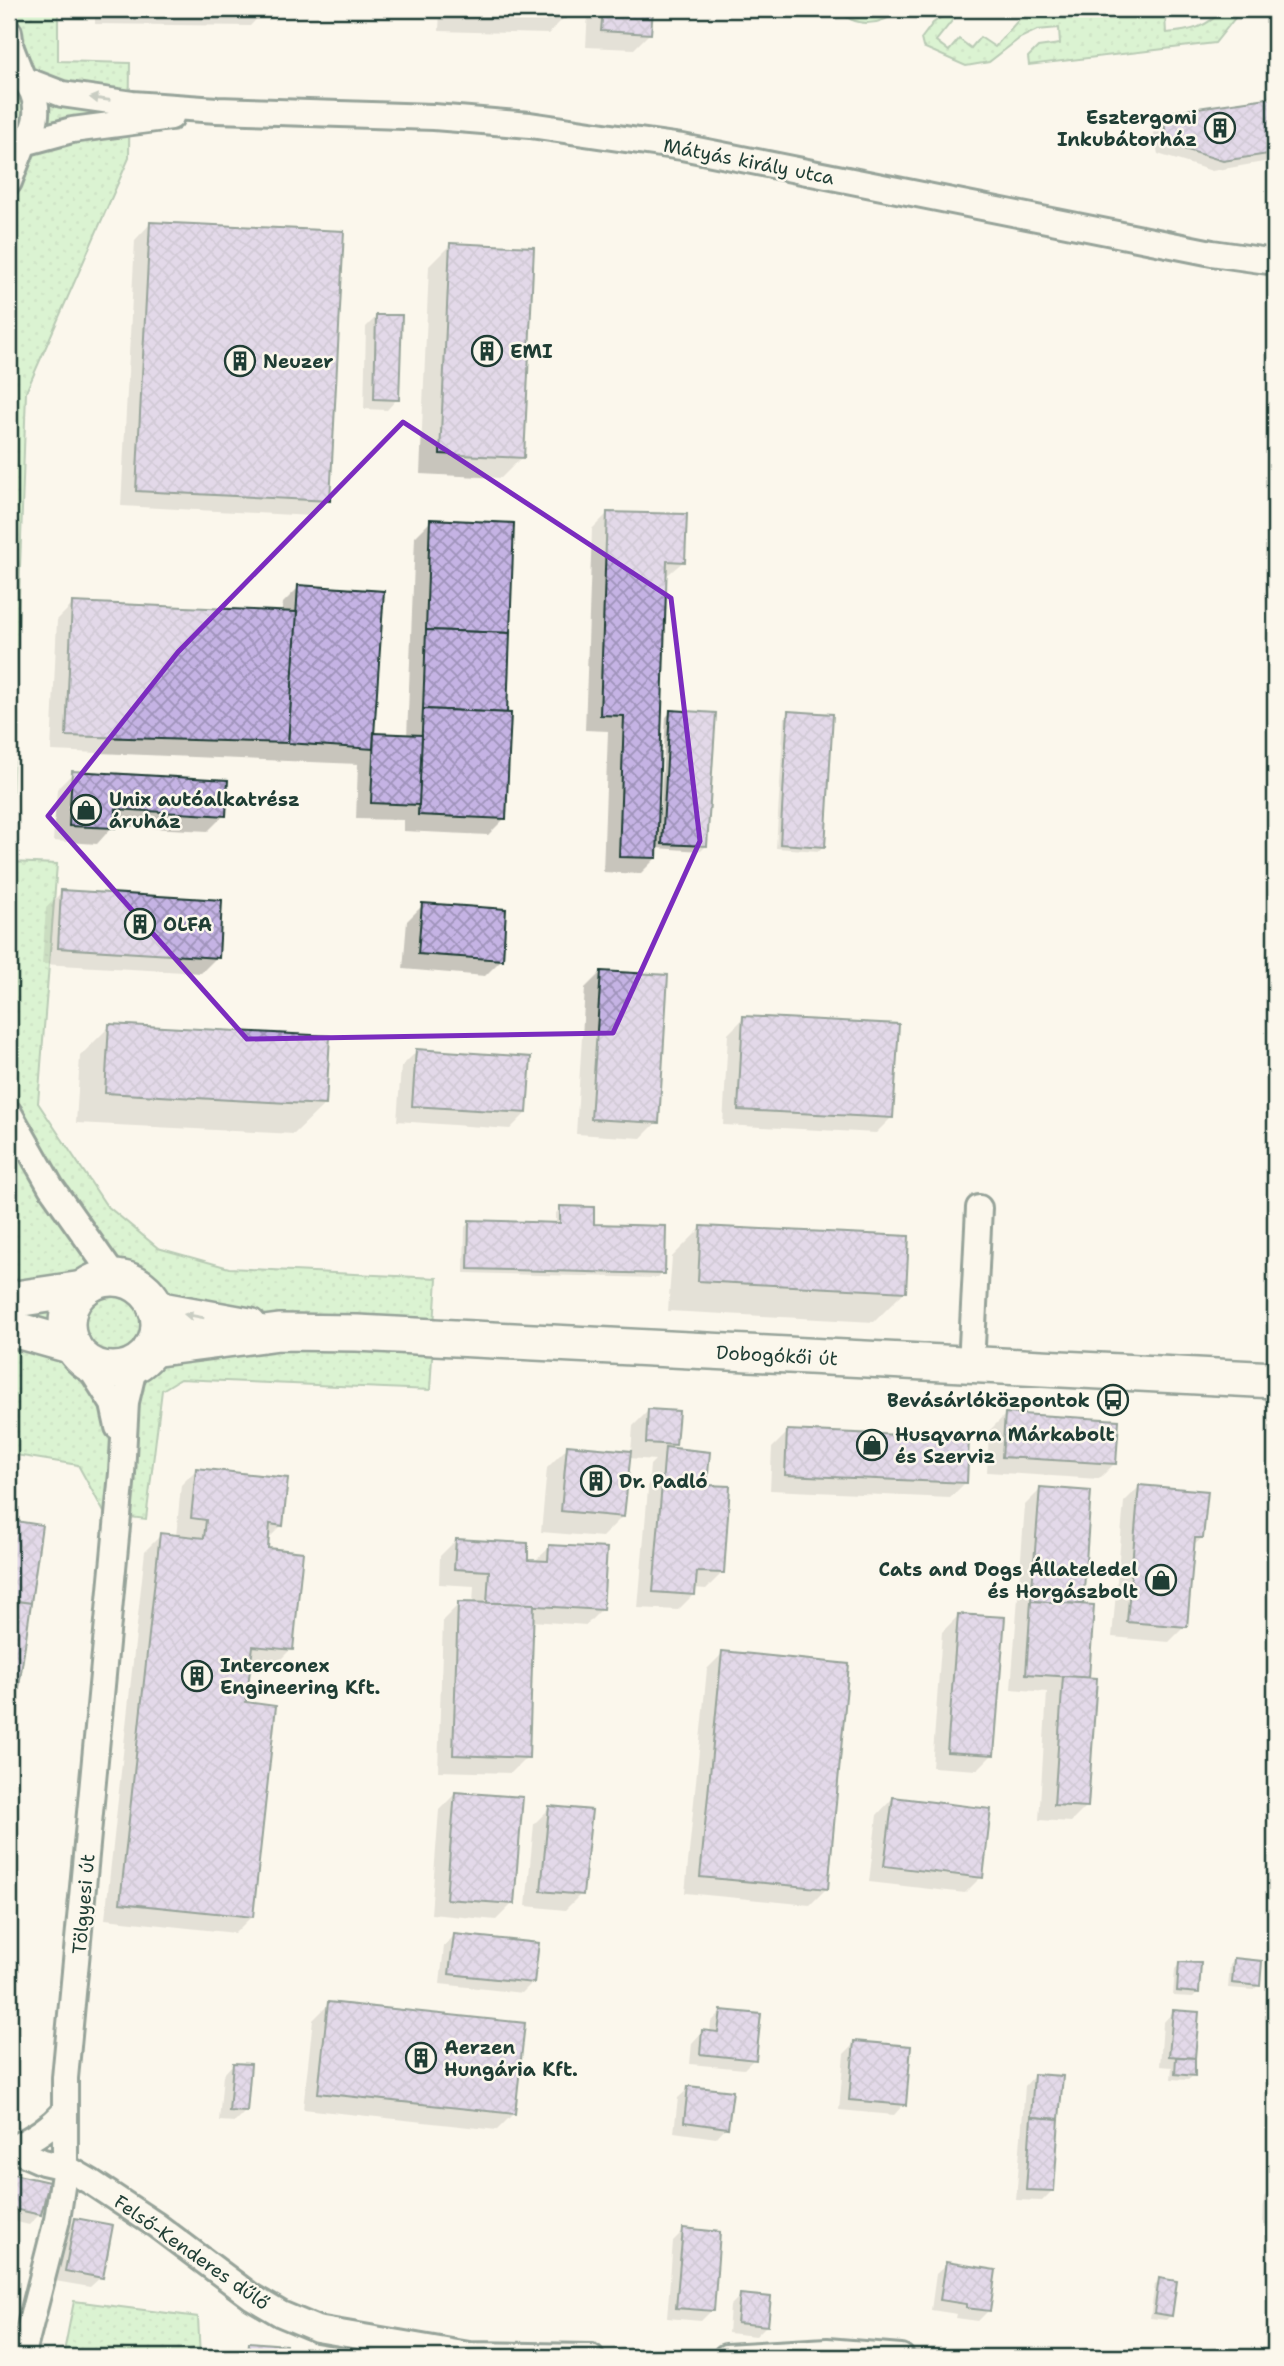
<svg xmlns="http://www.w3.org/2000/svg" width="1284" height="2366" font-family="'Shantell Sans',sans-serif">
	<defs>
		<pattern id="grass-dots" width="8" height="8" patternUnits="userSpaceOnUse" patternTransform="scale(1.75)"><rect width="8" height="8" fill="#b4edb1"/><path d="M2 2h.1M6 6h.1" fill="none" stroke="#9acc99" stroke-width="1.8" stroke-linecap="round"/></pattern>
		<pattern id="building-cross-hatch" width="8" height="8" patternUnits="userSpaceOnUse" patternTransform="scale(1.75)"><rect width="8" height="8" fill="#c5b3e4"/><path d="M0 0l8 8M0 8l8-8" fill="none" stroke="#9f93ba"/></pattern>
	</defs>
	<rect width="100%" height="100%" fill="#fbf7ec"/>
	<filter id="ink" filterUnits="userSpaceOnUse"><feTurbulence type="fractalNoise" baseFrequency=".0143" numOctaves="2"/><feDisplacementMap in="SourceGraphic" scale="14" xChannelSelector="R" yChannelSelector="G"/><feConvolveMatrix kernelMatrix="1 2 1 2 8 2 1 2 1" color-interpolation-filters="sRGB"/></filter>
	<g filter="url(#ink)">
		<!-- grass -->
		<g fill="url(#grass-dots)" stroke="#6a9572" stroke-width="2">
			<path d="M9 9H58V61L130 63 129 158 26 392 10 862 57 864 38 1103 106 1205 158 1248 229 1268 437 1278 430 1390 180 1379 162 1390 146 1519 105 1514 78 1465 9 1454Z"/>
			<path d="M837 9H902C881 26 856 29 837 9Z"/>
			<path d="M1028 9H1192L1165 16 1166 33C1190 31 1207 28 1223 9H1242L1215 43 1029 65 1028 57 1038 47 1060 44 1059 28 1037 30 1020 38 989 62 966 66 923 47 921 39 933 23 952 10 955 17 936 41 949 51 959 39 971 48 980 37 995 47Z"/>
			<path d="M74 2301 198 2317 200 2357H63Z"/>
		</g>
		<!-- shadow -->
		<g fill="#0003">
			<path d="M95 9H266L250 26 95 24Z"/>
			<path d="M440 9H564V18L548 34 439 31Z"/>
			<path d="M588 9H651L650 33 634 49 586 47Z"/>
			<path d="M1275 99V160L1212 171 1158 154 1152 125 1163 114Z"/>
			<path d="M151 223 328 500 312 516 121 506 135 240Z"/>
			<path d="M450 245 522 457 501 478 420 474 429 266Z"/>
			<path d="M377 316 397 399 387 410 364 409 366 327Z"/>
			<path d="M608 513 684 561 665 577 657 812 660 813 666 717 671 712 706 846 701 851 656 848V858L640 874 603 872 608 731 585 730 592 529Z"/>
			<path d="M431 521 504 819 488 835 403 831V820L356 819 358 764 51 751 57 620 73 604 282 613 283 603 299 587 372 735 407 737 415 537Z"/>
			<path d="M789 713 823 846 819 851 776 848 784 718Z"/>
			<path d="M73 773 224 815 208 831 113 826 97 844 53 841 57 789Z"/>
			<path d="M62 892 217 957 201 973 42 964 46 908Z"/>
			<path d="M423 905 501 960 485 976 403 969 407 921Z"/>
			<path d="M601 972 657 1122 641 1138 576 1134 585 988Z"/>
			<path d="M744 1018 892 1117 876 1133 723 1125 728 1034Z"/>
			<path d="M110 1026 325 1104 294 1134 76 1123 80 1056Z"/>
			<path d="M417 1051 526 1113 510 1129 397 1121 401 1067Z"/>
			<path d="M561 1208 592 1226 663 1273 658 1278 464 1273 465 1227 470 1222 556 1224V1213Z"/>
			<path d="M702 1227 904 1292 874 1322 668 1311 672 1257Z"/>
			<path d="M649 1410 675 1444 670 1449 722 1573 706 1589 694 1588V1594L678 1610 638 1608 650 1465 655 1460 628 1458 623 1516 602 1537 541 1532 547 1468 568 1447 631 1453 633 1426Z"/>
			<path d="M1005 1415 1115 1463 1099 1479 987 1472 989 1431Z"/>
			<path d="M788 1432 966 1482 950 1498 770 1490 772 1448Z"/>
			<path d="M197 1469 282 1525 267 1540 266 1549 291 1649 275 1665 249 1662 244 1704 251 1917 235 1933 105 1919 145 1551 161 1535 176 1537 181 1485Z"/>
			<path d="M1140 1486 1202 1538 1193 1546 1185 1626 1169 1642 1112 1637 1124 1502Z"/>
			<path d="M1041 1489 1089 1493 1081 1606 1087 1679V1806L1071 1822 1039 1820 1047 1692 1011 1689 1025 1505Z"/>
			<path d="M9 1522 40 1526 9 1747Z"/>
			<path d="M456 1540 526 1561 534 1562 550 1547 602 1609 586 1625 532 1621 527 1757 511 1773 438 1771 443 1620 459 1604H473L474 1586 439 1584 440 1556Z"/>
			<path d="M958 1616 993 1754 977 1770 932 1767 942 1632Z"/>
			<path d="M723 1653 826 1889 810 1905 685 1893 707 1669Z"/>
			<path d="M455 1794 512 1904 496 1920 431 1914 439 1810Z"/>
			<path d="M893 1798 981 1877 965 1893 869 1882 877 1815Z"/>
			<path d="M550 1808 581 1894 565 1910 526 1906 534 1824Z"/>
			<path d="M454 1936 533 1982 522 1993 440 1984 444 1946Z"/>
			<path d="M1235 1960 1258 1985 1254 1990 1228 1988 1230 1965Z"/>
			<path d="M1180 1964 1198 1992 1193 1997 1173 1996 1175 1969Z"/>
			<path d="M329 2004 513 2114 497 2130 303 2109 313 2020Z"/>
			<path d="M721 2012 754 2059 744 2069 690 2064 692 2043 702 2032 710 2033 711 2022Z"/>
			<path d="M1173 2012 1197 2014 1193 2076 1188 2080 1171 2079 1172 2067 1160 2066 1163 2023Z"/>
			<path d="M855 2043 904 2104 894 2115 839 2110 844 2054Z"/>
			<path d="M233 2064 246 2111 235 2122 219 2121 223 2075Z"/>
			<path d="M1035 2075 1052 2191 1042 2201 1016 2200 1025 2086Z"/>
			<path d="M689 2088 726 2127 716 2138 674 2132 678 2098Z"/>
			<path d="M9 2175 40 2214 29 2225 9 2220Z"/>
			<path d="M1274 2187 1275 2225H1263L1264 2197Z"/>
			<path d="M76 2220 101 2277 90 2287 55 2281 65 2230Z"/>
			<path d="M684 2230 712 2310 701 2321 667 2318 673 2241Z"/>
			<path d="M947 2264 988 2311 978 2321 956 2318 957 2314 931 2310 936 2274Z"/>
			<path d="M1160 2280 1171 2315 1166 2320 1150 2318 1155 2284Z"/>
			<path d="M741 2295 767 2325 756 2336 728 2333 730 2306Z"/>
			<path d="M250 2343 284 2347 283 2357H239L240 2354Z"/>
		</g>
		<!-- building -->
		<g fill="url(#building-cross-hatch)" stroke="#1f3d34" stroke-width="2">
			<path d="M113 9H267V10Z"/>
			<path d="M455 9H566L565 18 455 16Z"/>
			<path d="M603 9H653L651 34 601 31Z"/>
			<path d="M1275 97V153L1223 161 1168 144 1162 113Z"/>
			<path d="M150 222 344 231 330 501 136 491Z"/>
			<path d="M450 243 534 247 524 458 440 454Z"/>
			<path d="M376 315H402L399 400 374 399Z"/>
			<path d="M607 512 687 514 685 562 667 561 657 858 619 857 624 716 600 715Z"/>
			<path d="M430 519 514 523 510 633 426 630Z"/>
			<path d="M298 585 384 591 373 749 288 743Z"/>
			<path d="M72 602 297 612 288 743 66 736Z"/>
			<path d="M426 630 510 633 507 713 423 709Z"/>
			<path d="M423 709 511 713 506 819 418 815Z"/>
			<path d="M670 710 716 713 707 846 662 844Z"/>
			<path d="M788 711 833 714 825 847 780 844Z"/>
			<path d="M374 733 422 735 419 805 371 803Z"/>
			<path d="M72 771 228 780 226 816 116 809 115 828 69 826Z"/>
			<path d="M61 890 222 900 219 958 58 948Z"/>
			<path d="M422 903 506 909 503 960 418 954Z"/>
			<path d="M601 971 668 975 659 1123 591 1119Z"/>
			<path d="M743 1016 899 1024 893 1118 738 1110Z"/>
			<path d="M109 1024 330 1036 326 1105 105 1093Z"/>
			<path d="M416 1049 531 1057 527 1113 412 1106Z"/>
			<path d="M560 1206 594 1207V1224L666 1226 665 1274 468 1269 469 1220 560 1223Z"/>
			<path d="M701 1226 909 1236 906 1292 698 1281Z"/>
			<path d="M648 1409 679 1411 676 1445 646 1443Z"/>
			<path d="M1005 1413 1119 1420 1116 1464 1002 1457Z"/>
			<path d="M787 1430 969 1438 967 1483 785 1475Z"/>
			<path d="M567 1445 631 1451 624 1517 561 1511Z"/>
			<path d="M665 1447 710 1452 707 1485 730 1486 724 1573 697 1572 695 1595 653 1592Z"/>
			<path d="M196 1468 288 1478 283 1526 270 1524 268 1548 303 1552 293 1650 253 1646 246 1702 276 1706 253 1917 120 1903 160 1533 204 1538 206 1520 191 1518Z"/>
			<path d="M1139 1485 1208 1491 1203 1538H1195L1187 1627 1127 1622Z"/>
			<path d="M1040 1487 1091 1491 1083 1604 1031 1601Z"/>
			<path d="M9 1520 42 1525 31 1603 9 1600Z"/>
			<path d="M456 1539 528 1543V1560L548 1561 549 1545 607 1548 603 1610 487 1603 489 1571 454 1569Z"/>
			<path d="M9 1600 31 1603 19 1687 9 1686Z"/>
			<path d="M1031 1601 1094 1605 1089 1678 1026 1674Z"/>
			<path d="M458 1602 534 1604 529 1758 453 1755Z"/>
			<path d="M958 1614 1005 1617 994 1755 947 1752Z"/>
			<path d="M722 1651 849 1664 828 1889 700 1877Z"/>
			<path d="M1063 1676 1097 1678 1088 1807 1054 1805Z"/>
			<path d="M9 1686 19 1687 9 1760Z"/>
			<path d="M455 1792 523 1797 514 1904 446 1899Z"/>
			<path d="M893 1797 991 1809 983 1878 884 1866Z"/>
			<path d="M549 1806 592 1810 583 1895 541 1891Z"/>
			<path d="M454 1934 539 1943 534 1983 449 1974Z"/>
			<path d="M1234 1958 1262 1961 1260 1986 1232 1983Z"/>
			<path d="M1179 1962 1201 1963 1199 1993 1177 1991Z"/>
			<path d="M328 2002 525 2023 515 2114 318 2093Z"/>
			<path d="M721 2010 761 2014 756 2060 700 2054 702 2030 718 2032Z"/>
			<path d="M1173 2010 1199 2012 1195 2058 1169 2056Z"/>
			<path d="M854 2041 911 2046 906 2105 849 2100Z"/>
			<path d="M1176 2057 1195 2058V2076L1175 2074Z"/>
			<path d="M233 2063 251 2064 247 2112 229 2111Z"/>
			<path d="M1034 2074 1063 2076 1059 2119 1031 2117Z"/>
			<path d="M688 2086 733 2091 728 2128 684 2122Z"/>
			<path d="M1031 2117 1059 2119 1054 2191 1026 2190Z"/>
			<path d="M9 2173 49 2182 41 2215 9 2208Z"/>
			<path d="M75 2218 113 2225 103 2278 65 2271Z"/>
			<path d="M683 2228 720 2232 714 2311 676 2308Z"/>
			<path d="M946 2262 996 2270 990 2311 966 2308V2304L940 2300Z"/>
			<path d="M1159 2278 1177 2281 1172 2316 1154 2313Z"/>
			<path d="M740 2294 771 2297 768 2326 737 2323Z"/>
			<path d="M249 2342 286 2345 285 2357H248Z"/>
			<path d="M1152 2351 1176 2356 1175 2357H1150Z"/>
		</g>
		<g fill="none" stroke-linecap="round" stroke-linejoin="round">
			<!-- minor casing -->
			<g stroke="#1f3d34" stroke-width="30">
				<g id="minor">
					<path d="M9 32 11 48 23 79 62 94 132 104 217 110 434 117 530 125 632 140 682 147 1212 253 1275 262"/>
					<path d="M18 147C42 129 42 95 20 76"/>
					<path d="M9 182 24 143 72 130 171 117"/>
					<path d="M9 1113 51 1187 115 1278"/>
					<path d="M85 1360 113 1404 118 1427"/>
					<path d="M971 1365 979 1208"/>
					<path d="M9 2147 43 2162 65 2167 91 2182 156 2225 252 2297 281 2314 317 2329 469 2355 591 2357"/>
					<path d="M15 2147C35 2137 50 2128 65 2111"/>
					<path d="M22 2357 57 2220 65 2167V2078L122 1473 126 1402 135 1364"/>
					<path d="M726 2357 827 2351 901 2357"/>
				</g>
			</g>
			<!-- secondary casing -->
			<g stroke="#1f3d34" stroke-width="40">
				<g id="secondary">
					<circle cx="113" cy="1324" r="46"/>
					<path d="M9 1300 83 1289"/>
					<path d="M156 1309 249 1326"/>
					<path d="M9 1328 73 1346"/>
					<path d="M151 1349 279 1332 357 1333 1275 1380"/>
				</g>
			</g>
			<!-- minor -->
			<use href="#minor" stroke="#fbf7ec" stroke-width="24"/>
			<!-- secondary -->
			<use href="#secondary" stroke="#fbf7ec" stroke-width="35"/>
		</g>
		<!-- one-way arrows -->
		<defs><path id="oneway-solid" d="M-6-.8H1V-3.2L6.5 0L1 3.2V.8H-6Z" transform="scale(1.75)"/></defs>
		<g fill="#8d9a90">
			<use href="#oneway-solid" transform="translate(100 99) rotate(-172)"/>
			<use href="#oneway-solid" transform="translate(194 1316) rotate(-170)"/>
		</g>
	</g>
	<!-- marked area -->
	<path d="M0 0H1284V2366H0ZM403 422 671 598 700 841 613 1033 247 1039 48 816 178 652Z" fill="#fbf7ec" fill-opacity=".55" fill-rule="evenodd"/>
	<path fill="none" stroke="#7b2cbf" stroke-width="5" stroke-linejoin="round" d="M403 422 671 598 700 841 613 1033 247 1039 48 816 178 652Z"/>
	<!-- icons -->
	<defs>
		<g id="building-ring" transform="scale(1.575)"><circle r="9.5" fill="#fbf7ec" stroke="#1f3d34" stroke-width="1.5"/><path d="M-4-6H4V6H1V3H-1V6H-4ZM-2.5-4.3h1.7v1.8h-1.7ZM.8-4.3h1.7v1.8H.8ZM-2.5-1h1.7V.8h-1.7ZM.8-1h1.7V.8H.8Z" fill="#1f3d34"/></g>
		<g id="shop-ring" transform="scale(1.575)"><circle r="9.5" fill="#fbf7ec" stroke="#1f3d34" stroke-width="1.5"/><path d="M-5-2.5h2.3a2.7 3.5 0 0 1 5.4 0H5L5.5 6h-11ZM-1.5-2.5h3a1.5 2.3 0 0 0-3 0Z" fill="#1f3d34"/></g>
		<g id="bus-ring" transform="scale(1.575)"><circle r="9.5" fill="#fbf7ec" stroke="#1f3d34" stroke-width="1.5"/><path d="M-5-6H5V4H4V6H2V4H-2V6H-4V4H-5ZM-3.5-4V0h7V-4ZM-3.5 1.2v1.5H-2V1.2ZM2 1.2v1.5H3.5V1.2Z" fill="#1f3d34"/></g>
	</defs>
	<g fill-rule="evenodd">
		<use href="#building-ring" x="1220" y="128"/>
		<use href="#building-ring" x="487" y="351"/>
		<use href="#building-ring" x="240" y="361"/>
		<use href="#shop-ring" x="86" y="810"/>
		<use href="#building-ring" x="140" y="924"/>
		<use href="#bus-ring" x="1113" y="1400"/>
		<use href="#shop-ring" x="872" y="1445"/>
		<use href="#building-ring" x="596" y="1481"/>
		<use href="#shop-ring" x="1161" y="1580"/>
		<use href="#building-ring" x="197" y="1676"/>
		<use href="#building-ring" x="421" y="2058"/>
	</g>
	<g text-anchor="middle" stroke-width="5" stroke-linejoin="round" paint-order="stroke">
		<!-- poi labels -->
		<g font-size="19" font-weight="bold" fill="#1f3d34" stroke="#fbf7ec" text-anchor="start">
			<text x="1197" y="124" text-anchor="end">Esztergomi<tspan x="1197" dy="22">Inkubátorház</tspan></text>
			<text x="510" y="358">EMI</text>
			<text x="263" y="368">Neuzer</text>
			<text x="109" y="806">Unix autóalkatrész<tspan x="109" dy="22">áruház</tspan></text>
			<text x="163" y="931">OLFA</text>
			<text x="1090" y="1407" text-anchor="end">Bevásárlóközpontok</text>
			<text x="895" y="1441">Husqvarna Márkabolt<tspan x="895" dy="22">és Szerviz</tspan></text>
			<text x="619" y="1488">Dr. Padló</text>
			<text x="1138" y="1576" text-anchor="end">Cats and Dogs Állateledel<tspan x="1138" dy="22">és Horgászbolt</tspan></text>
			<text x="220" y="1672">Interconex<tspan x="220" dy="22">Engineering Kft.</tspan></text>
			<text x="444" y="2054">Aerzen<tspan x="444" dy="22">Hungária Kft.</tspan></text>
		</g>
		<!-- street labels -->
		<g font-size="19" fill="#1f3d34" stroke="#fbf7ec">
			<text transform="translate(749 161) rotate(11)" y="7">Mátyás király utca</text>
			<text transform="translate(777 1355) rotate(3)" y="7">Dobogókői út</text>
			<text transform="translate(83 1904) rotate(-85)" y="7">Tölgyesi út</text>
			<text transform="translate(192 2252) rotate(35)" y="7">Felső-Kenderes dűlő</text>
		</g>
	</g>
	<!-- margin -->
	<rect width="1284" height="2366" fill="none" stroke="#fbf7ec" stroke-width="35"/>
	<rect x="18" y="18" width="1249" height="2331" fill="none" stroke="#1f3d34" stroke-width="2.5" filter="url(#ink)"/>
</svg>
